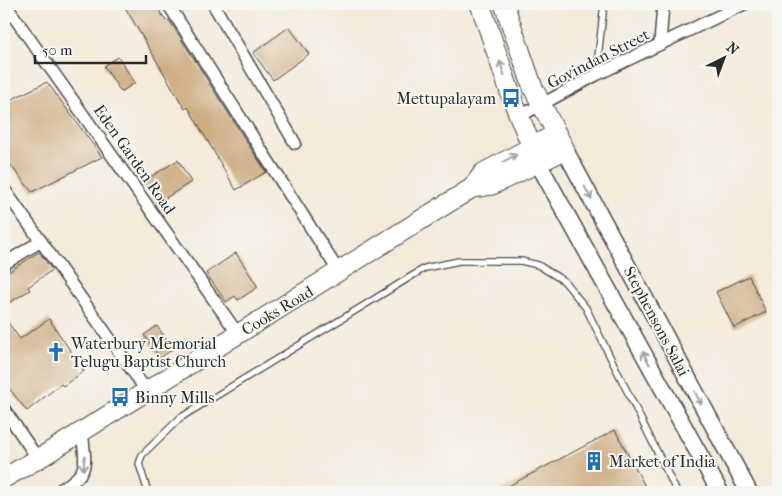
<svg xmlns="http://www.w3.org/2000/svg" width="782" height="496" font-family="'IM FELL French Canon',serif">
	<rect width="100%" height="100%" fill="#f6f6f2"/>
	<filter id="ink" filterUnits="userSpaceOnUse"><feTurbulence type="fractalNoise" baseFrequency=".02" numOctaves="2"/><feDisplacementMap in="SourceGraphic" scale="10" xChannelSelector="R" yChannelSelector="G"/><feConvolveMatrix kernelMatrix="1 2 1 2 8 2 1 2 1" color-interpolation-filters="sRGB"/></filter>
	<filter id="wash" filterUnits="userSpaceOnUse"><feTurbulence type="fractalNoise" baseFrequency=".0096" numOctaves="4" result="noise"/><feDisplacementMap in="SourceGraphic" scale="20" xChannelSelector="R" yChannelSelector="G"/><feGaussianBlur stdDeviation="1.12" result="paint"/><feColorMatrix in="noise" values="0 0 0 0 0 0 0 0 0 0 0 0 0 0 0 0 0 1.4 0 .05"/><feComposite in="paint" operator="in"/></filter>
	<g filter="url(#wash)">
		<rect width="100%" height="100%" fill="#f4ead9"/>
		<g id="blocks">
			<!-- building -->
			<g fill="#cfae84">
				<path d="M123 4H155L166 21 169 20 266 172 236 190 188 107 185 109Z"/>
				<path d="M289 27 309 54 273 80 253 53Z"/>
				<path d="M118 57 135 83 121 92 104 66Z"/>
				<path d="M47 82 102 157 32 192 4 157V103Z"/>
				<path d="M178 160 191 182 158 203 144 181Z"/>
				<path d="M39 252 52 270 28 287 30 290 4 306V275Z"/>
				<path d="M236 253 258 287 238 300 235 296 226 302 206 273Z"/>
				<path d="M749 276 766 312 734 328 716 292Z"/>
				<path d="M4 317 20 339 49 319 84 371 63 386 61 384 27 411 4 382Z"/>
				<path d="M157 326 173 349 160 358 144 335Z"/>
				<path d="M615 430 648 492H497Z"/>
			</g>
		</g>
	</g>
	<g filter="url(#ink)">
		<use href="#blocks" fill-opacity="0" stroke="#494845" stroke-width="1"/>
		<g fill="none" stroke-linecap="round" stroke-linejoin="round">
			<!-- service casing -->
			<g stroke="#494845" stroke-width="8">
				<g id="service">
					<path d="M596 75 604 4"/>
					<path d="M148 492 139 464 142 455 180 418 425 268 459 261H521L538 265 564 281 586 308 677 492"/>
				</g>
			</g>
			<!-- minor casing -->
			<g stroke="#494845" stroke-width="14">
				<g id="minor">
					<path d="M5 4 238 334"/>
					<path d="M168 4 339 272"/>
					<path d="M213 4 295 143"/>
					<path d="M660 44 663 4"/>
					<path d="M520 116 596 75 744 4"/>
					<path d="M4 189 146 390"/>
					<path d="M4 264 41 241"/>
					<path d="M4 409 38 459"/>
					<path d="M57 492C90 472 86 468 82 431"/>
				</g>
			</g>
			<!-- secondary casing -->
			<g stroke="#494845" stroke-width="19">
				<g id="secondary">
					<path d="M565 150 749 492"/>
					<path d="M538 163 720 492"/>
				</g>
			</g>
			<!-- primary casing -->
			<g stroke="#494845" stroke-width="21">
				<g id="primary">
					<path d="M480 4 513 101 536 157"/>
					<path d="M472 188 492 185 565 150 533 88 504 4"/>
					<path d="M4 478 38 459 472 188 483 173 556 134"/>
				</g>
			</g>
			<!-- service -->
			<use href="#service" stroke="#fff" stroke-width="5.5"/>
			<!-- minor -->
			<use href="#minor" stroke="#fff" stroke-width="11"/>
			<!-- secondary -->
			<use href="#secondary" stroke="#fff" stroke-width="16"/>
			<!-- primary -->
			<use href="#primary" stroke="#fff" stroke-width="19"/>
		</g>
		<!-- one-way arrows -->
		<defs><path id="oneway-shaft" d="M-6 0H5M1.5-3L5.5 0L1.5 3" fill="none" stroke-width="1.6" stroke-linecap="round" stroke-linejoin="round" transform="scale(1.25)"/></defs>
		<g stroke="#a0a0a0">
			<use href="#oneway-shaft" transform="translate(502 68) rotate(-108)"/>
			<use href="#oneway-shaft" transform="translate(510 158) rotate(-28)"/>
			<use href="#oneway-shaft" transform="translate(588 193) rotate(62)"/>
			<use href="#oneway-shaft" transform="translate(646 358) rotate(-119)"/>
			<use href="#oneway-shaft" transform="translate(698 398) rotate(62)"/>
			<use href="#oneway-shaft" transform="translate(84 463) rotate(97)"/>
		</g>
	</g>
	<!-- icons -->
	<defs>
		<g id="bus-bare" transform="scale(1.5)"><path d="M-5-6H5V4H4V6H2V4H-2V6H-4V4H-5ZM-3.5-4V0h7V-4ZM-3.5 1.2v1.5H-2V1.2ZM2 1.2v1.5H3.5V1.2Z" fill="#1f6fb2" stroke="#f6f6f2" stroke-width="2.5" paint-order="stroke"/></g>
		<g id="church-bare" transform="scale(1.5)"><path d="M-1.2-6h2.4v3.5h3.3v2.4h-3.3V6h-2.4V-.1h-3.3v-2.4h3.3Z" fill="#1f6fb2" stroke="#f6f6f2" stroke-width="2.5" paint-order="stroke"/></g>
		<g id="building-bare" transform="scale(1.5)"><path d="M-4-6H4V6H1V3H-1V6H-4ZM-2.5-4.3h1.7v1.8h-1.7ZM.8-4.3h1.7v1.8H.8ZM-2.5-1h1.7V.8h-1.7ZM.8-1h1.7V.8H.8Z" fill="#1f6fb2" stroke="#f6f6f2" stroke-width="2.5" paint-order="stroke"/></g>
	</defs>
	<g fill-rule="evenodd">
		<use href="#bus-bare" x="511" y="98"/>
		<use href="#church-bare" x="56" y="352"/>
		<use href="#bus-bare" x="120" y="397"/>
		<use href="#building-bare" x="594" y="461"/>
	</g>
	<g text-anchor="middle" stroke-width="4" stroke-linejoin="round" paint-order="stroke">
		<!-- street labels -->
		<g font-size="16" fill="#2b2b2b" stroke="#f6f6f2">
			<text transform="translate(598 58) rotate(-27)" y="6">Govindan Street</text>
			<text transform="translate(135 159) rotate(55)" y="6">Eden Garden Road</text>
			<text transform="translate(277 310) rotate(-31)" y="6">Cooks Road</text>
			<text transform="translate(657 321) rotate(62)" y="6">Stephensons Salai</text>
		</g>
		<!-- poi labels -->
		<g font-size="16" fill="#2b2b2b" stroke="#f6f6f2" text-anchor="start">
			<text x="496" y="104" text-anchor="end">Mettupalayam</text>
			<text x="71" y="349">Waterbury Memorial<tspan x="71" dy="18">Telugu Baptist Church</tspan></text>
			<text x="135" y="403">Binny Mills</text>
			<text x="609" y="467">Market of India</text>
		</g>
	</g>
	<!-- margin -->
	<rect width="782" height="496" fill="none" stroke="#f6f6f2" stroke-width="20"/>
	<!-- north arrow -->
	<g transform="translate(724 58) rotate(42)" stroke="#f6f6f2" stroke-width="4" paint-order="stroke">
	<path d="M0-4L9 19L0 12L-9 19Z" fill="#2b2b2b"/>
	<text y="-8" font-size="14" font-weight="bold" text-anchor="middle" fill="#2b2b2b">N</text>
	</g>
	<!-- scale -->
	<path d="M35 55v8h111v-8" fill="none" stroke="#2b2b2b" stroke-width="2.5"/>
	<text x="42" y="55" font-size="15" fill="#2b2b2b" stroke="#f6f6f2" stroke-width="4" paint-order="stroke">50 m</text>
</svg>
